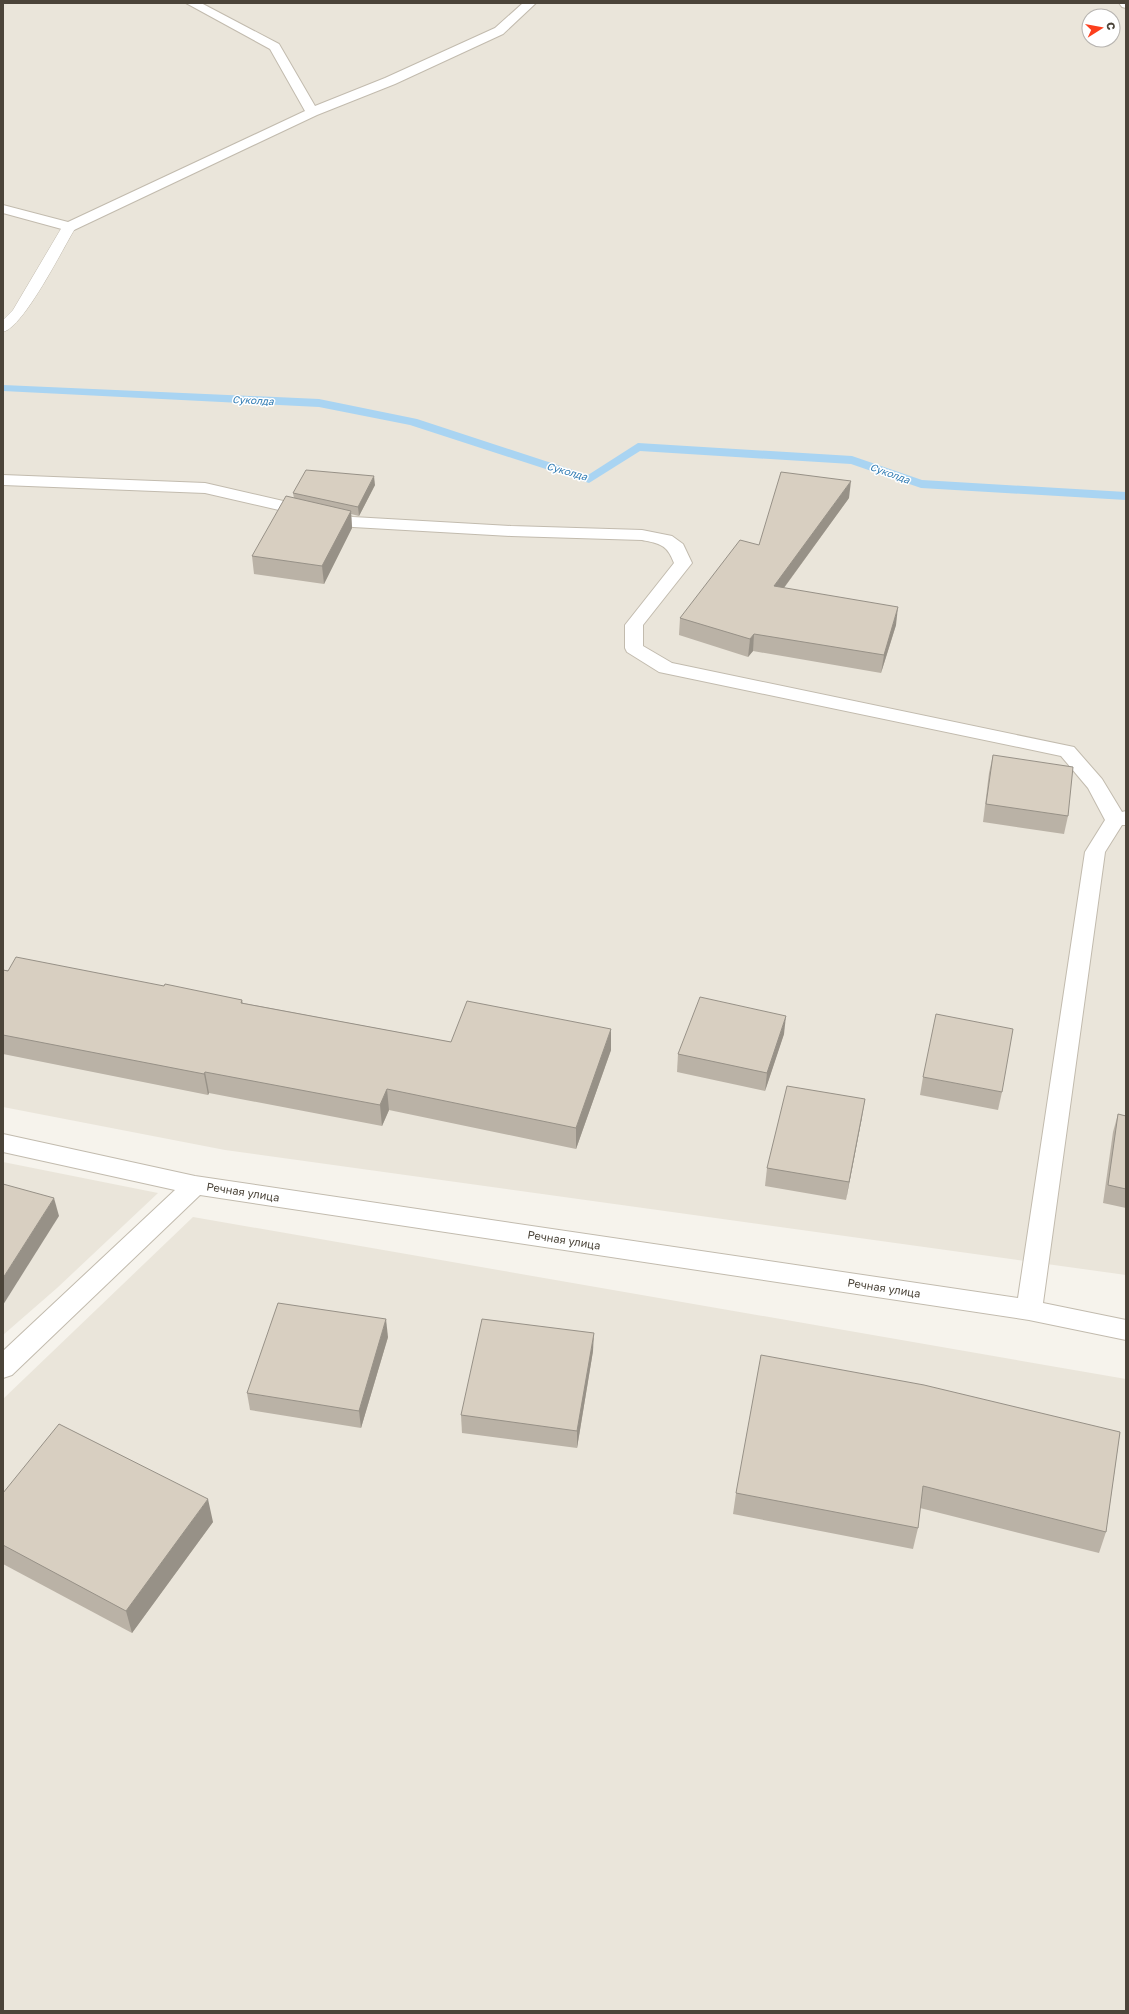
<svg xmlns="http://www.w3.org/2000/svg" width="1129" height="2014" font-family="'Golos Text',sans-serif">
	<rect width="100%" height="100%" fill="#f6f3ec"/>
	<!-- residential -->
	<g fill="#eae5da" fill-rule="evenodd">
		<path d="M3 3H1126V1275L225 1150 3 1107ZM1089 16H1113V40H1089Z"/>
		<path d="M3 1162 158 1193 57 1288 3 1335Z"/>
		<path d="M193 1217 1126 1379V2011H3V1399Z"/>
	</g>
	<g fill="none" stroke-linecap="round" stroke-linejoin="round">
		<!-- stream -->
		<path fill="#a9d4f2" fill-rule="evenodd" d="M3 385 319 399 417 419 588 475 638 443 852 456 922 480 1126 492V500L921 488 851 464 640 451 589 483 410 425 319 407 3 391Z"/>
		<!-- lane casing -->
		<g stroke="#c2bbae" stroke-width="1">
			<path id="lane" d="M69 223 74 224 76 227C63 248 24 327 3 332V320L13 310 62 227 64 224Z"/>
		</g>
		<!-- street casing -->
		<g stroke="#c2bbae" stroke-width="2">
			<g id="street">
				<path d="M186 3H201L279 44 315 106 385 78 495 28 523 3H536L503 34 395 84 317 115 74 230 69 231 3 213V205L68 222 305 111 270 49Z"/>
				<path d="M1119 3H1126V8L1122 7Z"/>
				<path d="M3 475 205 483 353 517 511 526 642 530 672 536 683 544 692 563 643 625V646L672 663 1074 747 1102 779 1122 812 1126 811V825H1122L1105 852 1043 1303 1126 1320V1340L1029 1320 200 1195 12 1375 3 1378V1351L175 1190 3 1152V1134L195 1176 1018 1298 1085 852 1105 820 1088 788 1061 756 659 672 627 652 625 648V625L674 563C667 544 660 544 642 540L511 536 353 527 205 493 3 485Z"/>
			</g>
		</g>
		<!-- lane -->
		<use href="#lane" fill="#fff" fill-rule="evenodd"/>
		<!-- street -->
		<use href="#street" fill="#fff" fill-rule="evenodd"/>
	</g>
	<!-- wall -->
	<g fill="#bab2a6">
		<path d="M375 485 359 516 351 514 352 528 324 584 254 574 252 556 294 498 293 493Z"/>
		<path d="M849 498 784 588 896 625 881 673 753 651 748 657 679 635 680 618 759 545Z"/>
		<path d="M993 755 1068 816 1064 834 983 822 989 773Z"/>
		<path d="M3 970 164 986 242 1000 243 1003 451 1042 611 1050 576 1149 389 1110 382 1126 209 1093 208 1095 3 1054Z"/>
		<path d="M784 1034 765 1091 677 1072 678 1054Z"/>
		<path d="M923 1077 1002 1092 998 1110 920 1095Z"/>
		<path d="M1118 1114 1126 1116V1208L1103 1203 1113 1132Z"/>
		<path d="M862 1117 846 1200 765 1186 767 1168Z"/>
		<path d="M388 1337 361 1428 250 1410 247 1393Z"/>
		<path d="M593 1351 577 1448 462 1433 461 1415Z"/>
		<path d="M1120 1432 1106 1532 1099 1553 920 1508 918 1528 913 1549 733 1514 736 1493Z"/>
		<path d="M3 1493 213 1522 132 1633 3 1564Z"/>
	</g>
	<!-- shaded-wall -->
	<g fill="#979187">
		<path d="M374 476 375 485 359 516 358 507Z"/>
		<path d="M851 481 849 498 772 604 774 586Z"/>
		<path d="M351 511 352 528 324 584 322 566Z"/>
		<path d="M898 607 896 625 881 673 884 655Z"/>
		<path d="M754 634 753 651 748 657 750 639Z"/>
		<path d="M786 1016 784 1034 765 1091 767 1073Z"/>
		<path d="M611 1029V1050L576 1149V1128Z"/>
		<path d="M205 1072 209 1093 208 1095 204 1074Z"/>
		<path d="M387 1089 389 1110 382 1126 380 1105Z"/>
		<path d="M865 1099 862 1117 846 1200 849 1182Z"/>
		<path d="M54 1198 59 1216 3 1305V1278Z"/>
		<path d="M386 1319 388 1337 361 1428 359 1411Z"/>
		<path d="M594 1333 593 1351 577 1448V1431Z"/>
		<path d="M208 1499 213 1522 132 1633 126 1611Z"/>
	</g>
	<!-- building -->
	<g fill="#d8cfc1" stroke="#979187">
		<path d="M306 470 374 476 358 507 293 493Z"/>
		<path d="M781 472 851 481 774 586 898 607 884 655 754 634 750 639 680 618 740 540 759 545Z"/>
		<path d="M286 496 351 511 322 566 252 556Z"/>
		<path d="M993 755 1073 767 1068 816 986 804Z"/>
		<path d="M16 957 164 986 165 984 242 1000 241 1003 451 1042 467 1001 611 1029 576 1128 387 1089 380 1105 205 1072 204 1074 3 1035V970L8 971Z"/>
		<path d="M700 997 786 1016 767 1073 678 1054Z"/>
		<path d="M936 1014 1013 1029 1002 1092 923 1077Z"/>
		<path d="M787 1086 865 1099 849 1182 767 1168Z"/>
		<path d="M1118 1114 1126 1116V1189L1108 1185Z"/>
		<path d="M3 1184 54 1198 3 1278Z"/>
		<path d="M278 1303 386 1319 359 1411 247 1393Z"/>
		<path d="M482 1319 594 1333 577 1431 461 1415Z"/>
		<path d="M761 1355 924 1385 1120 1432 1106 1532 923 1486 918 1528 736 1493Z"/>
		<path d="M59 1424 208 1499 126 1611 3 1545V1493Z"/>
	</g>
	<g text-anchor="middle" stroke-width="3" stroke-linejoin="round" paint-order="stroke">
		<!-- far-water labels -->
		<g font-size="10" font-style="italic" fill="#2e7ab2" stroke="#fff">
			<text transform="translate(253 400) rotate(3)" y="4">Суколда</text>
			<text transform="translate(567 471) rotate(16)" y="4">Суколда</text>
			<text transform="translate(890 473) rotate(20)" y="4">Суколда</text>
		</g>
		<!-- street labels -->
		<g font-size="11" fill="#4b4439" stroke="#fff">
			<text transform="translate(243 1192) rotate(9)" y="4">Речная улица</text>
			<text transform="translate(564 1240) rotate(9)" y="4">Речная улица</text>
			<text transform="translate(884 1288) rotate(9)" y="4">Речная улица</text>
		</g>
	</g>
	<!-- border -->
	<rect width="1129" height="2014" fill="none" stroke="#4b4439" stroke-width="8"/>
	<!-- north arrow -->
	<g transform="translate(1101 28) rotate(79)"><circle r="19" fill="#ffffff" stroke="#b7b4b0"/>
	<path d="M0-3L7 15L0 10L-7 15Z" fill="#fc3f1d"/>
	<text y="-6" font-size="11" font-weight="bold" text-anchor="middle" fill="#4b4439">С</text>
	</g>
</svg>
